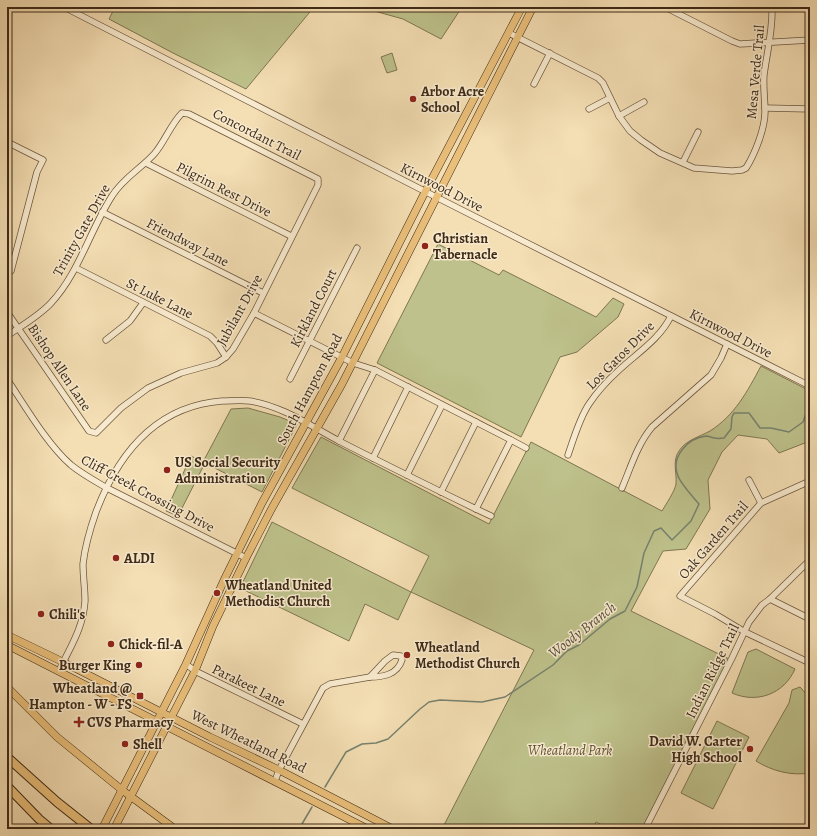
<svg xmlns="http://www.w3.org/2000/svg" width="817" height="836" font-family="Alegreya,serif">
	<rect width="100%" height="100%" fill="#f4deb3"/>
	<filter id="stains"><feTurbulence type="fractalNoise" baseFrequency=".005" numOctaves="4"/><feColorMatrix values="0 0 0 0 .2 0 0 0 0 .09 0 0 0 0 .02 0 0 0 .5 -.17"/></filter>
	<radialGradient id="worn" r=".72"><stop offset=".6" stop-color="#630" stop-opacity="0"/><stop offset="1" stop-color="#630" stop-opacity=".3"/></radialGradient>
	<!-- green -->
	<g fill="#bec18b" stroke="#7e7651">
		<path d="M115 7H314L246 89 173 53 109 19Z"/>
		<path d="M360 7H462L441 39 403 19Z"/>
		<path d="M392 53 397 70 387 73 381 57Z"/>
		<path d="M438 244 499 275 503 270 596 317 613 298 624 304 618 317 577 352 560 357 521 437 377 363Z"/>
		<path d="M761 366 810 391V441L779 453 767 439 738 435 722 452 708 480 710 509 686 549 663 551 631 611 729 659 642 829H610L596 822 593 829H442L534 650 411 592 398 620 365 604 349 641 240 588 272 522 411 592 429 556 292 488 321 437 489 524 531 442 662 511C666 504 675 491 676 484 677 472 672 461 679 451 686 440 699 437 710 431 735 415 747 392 761 366Z"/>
		<path d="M248 408 280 417 297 424 262 492 205 463 178 516 166 511 191 456 203 462 231 409Z"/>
		<path d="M756 649 795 669C784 694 757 704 732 693L748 652Z"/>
		<path d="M800 687 810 698V773C791 776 772 771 756 761L789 703 792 690Z"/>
		<path d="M717 721 749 737 713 809 681 793Z"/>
	</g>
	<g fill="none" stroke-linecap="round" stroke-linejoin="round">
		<!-- stream -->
		<g stroke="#76826f" stroke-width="1.5">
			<path d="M325 787 346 752 362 744 376 743 388 739 420 709 429 702 440 700 482 702 505 697 553 665 567 651 579 645 610 619 625 611 637 587 644 553 654 531 661 528 672 540 691 521 699 504C693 497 681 484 678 476 670 457 688 438 706 436 709 436 712 438 715 438 718 439 721 438 724 438L731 429 732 417 734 413H749L760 428H771L789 432 803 422 810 402"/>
			<path d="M299 829 312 807"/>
		</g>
		<!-- minor casing -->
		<g stroke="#6c573e" stroke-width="7">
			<g id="minor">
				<path d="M64 7 436 197 810 386"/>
				<path d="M665 7 732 41 740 44 810 40"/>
				<path d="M509 33 598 78 603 83 619 116 630 131 641 140 660 153 694 168 732 171 742 170 746 168C755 154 765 128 765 112 765 100 763 87 764 75 767 52 773 30 772 7"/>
				<path d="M534 84 550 53"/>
				<path d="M765 108 810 109"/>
				<path d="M589 109 610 98"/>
				<path d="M619 116 644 102"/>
				<path d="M7 142 43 160 37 172 11 271 7 274"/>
				<path d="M683 162 698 132"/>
				<path d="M146 163 291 236"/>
				<path d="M102 212 263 293"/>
				<path d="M76 268 210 336 217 343 226 357"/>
				<path d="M7 312 18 328 89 431 96 433 121 408 148 388 181 373 217 363 226 357 233 349 254 313 318 185V179L189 114 182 113C171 124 165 141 155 153 142 168 123 178 112 196 90 230 79 273 51 303 39 316 21 326 7 336"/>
				<path d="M106 340 130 321 143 303"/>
				<path d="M7 379C25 406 47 444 71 465 82 474 95 481 107 488L246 558"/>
				<path d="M290 379 357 248"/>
				<path d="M511 440 526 448"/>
				<path d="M339 441 375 370"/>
				<path d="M568 455C574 438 579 419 589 404 597 392 607 381 618 371 636 354 660 339 671 316"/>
				<path d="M373 458 408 387"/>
				<path d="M407 475 442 405"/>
				<path d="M749 480 761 503"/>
				<path d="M810 481 761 503 680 596 715 614 745 632 810 663"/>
				<path d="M622 488C631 467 637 445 652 427L711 375 721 358 727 344"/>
				<path d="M441 492 476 422"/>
				<path d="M476 509 491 516"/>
				<path d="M770 599 810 619"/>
				<path d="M393 655 401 656 402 660C397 675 383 677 370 677L385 661Z"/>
				<path d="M186 664 195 671 303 724"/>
				<path d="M59 671C70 647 83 629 85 601 85 589 83 576 83 564 85 546 90 529 96 512 118 454 156 406 222 401 231 401 241 400 250 401 283 406 312 427 341 442 386 465 431 487 476 509L511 440 375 370 353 363 254 313"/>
				<path d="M275 781 279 770 323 688 330 684 370 677"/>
				<path d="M645 829 732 658 749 622 762 605 770 599 810 560"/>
			</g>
		</g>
		<!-- major casing -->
		<g stroke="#3e2a17" stroke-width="8">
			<g id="major">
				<path d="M7 635 63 662 210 737 279 770 393 829"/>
				<path d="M7 645 368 829"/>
				<path d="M7 687 57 737 122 790 175 829"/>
				<path d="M102 829 186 664 225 578 262 503 342 357 425 192 522 7"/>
				<path d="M114 829 195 671 213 626 246 558 272 508 342 384 533 7"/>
			</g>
		</g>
		<!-- highway casing -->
		<g stroke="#3e2a17" stroke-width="10">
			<g id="highway">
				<path d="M7 757 57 802 91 829"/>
				<path d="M7 786 39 819 51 829"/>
			</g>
		</g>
		<!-- minor -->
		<use href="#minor" stroke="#f8eace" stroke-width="5.5"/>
		<!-- major -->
		<use href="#major" stroke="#eabf7a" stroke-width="7"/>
		<!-- highway -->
		<use href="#highway" stroke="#eabf7a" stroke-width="8"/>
	</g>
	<!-- markers -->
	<g fill="#8f2418" stroke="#f8eace" stroke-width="1.5">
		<circle cx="413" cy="99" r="4"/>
		<circle cx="425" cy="246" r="4"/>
		<circle cx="167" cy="470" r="4"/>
		<circle cx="116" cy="558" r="4"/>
		<circle cx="217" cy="593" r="4"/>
		<circle cx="41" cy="614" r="4"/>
		<circle cx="111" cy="644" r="4"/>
		<circle cx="407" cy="655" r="4"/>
		<circle cx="139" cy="665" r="4"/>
		<rect x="136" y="692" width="8" height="8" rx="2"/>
		<path d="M77 716h4v4h4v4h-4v4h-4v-4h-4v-4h4z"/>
		<circle cx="125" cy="744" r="4"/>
		<circle cx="750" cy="749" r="4"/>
	</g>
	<g text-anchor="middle" stroke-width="3" stroke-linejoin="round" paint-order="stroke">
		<!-- street labels -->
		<g font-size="14" fill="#3e2a17" stroke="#f8eace">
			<text transform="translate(755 72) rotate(-85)" y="5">Mesa Verde Trail</text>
			<text transform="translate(257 134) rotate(27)" y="5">Concordant Trail</text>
			<text transform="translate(442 187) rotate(27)" y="5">Kirnwood Drive</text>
			<text transform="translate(224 189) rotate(27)" y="5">Pilgrim Rest Drive</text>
			<text transform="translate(81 230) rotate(-61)" y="5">Trinity Gate Drive</text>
			<text transform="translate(188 242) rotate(27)" y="5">Friendway Lane</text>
			<text transform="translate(160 298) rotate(27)" y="5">St Luke Lane</text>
			<text transform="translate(313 308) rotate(-63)" y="5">Kirkland Court</text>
			<text transform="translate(239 310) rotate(-61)" y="5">Jubilant Drive</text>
			<text transform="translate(731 333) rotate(27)" y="5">Kirnwood Drive</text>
			<text transform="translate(620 355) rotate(-45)" y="5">Los Gatos Drive</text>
			<text transform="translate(60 367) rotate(56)" y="5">Bishop Allen Lane</text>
			<text transform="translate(309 389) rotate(-62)" y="5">South Hampton Road</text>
			<text transform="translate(148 493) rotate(28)" y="5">Cliff Creek Crossing Drive</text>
			<text transform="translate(713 540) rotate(-49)" y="5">Oak Garden Trail</text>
			<text transform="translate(712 671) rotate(-64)" y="5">Indian Ridge Trail</text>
			<text transform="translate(249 685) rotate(26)" y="5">Parakeet Lane</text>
			<text transform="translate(249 741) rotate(26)" y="5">West Wheatland Road</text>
		</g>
		<!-- poi labels -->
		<g font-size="14" font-weight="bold" fill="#3e2a17" stroke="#f8eace" text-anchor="start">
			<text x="421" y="96">Arbor Acre<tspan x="421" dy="16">School</tspan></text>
			<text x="433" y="243">Christian<tspan x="433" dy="16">Tabernacle</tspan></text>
			<text x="175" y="467">US Social Security<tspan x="175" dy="16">Administration</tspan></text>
			<text x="124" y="563">ALDI</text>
			<text x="225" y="590">Wheatland United<tspan x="225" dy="16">Methodist Church</tspan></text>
			<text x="49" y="619">Chili's</text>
			<text x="119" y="649">Chick-fil-A</text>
			<text x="415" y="652">Wheatland<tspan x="415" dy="16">Methodist Church</tspan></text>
			<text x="131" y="670" text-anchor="end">Burger King</text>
			<text x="132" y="693" text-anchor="end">Wheatland @<tspan x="132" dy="16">Hampton - W - FS</tspan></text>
			<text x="87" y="727">CVS Pharmacy</text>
			<text x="742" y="746" text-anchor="end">David W. Carter<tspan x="742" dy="16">High School</tspan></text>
			<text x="133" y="749">Shell</text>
		</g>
		<!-- park labels -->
		<g font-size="14" font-style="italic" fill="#5e5034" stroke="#f8eace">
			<text x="570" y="755">Wheatland Park</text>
		</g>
		<!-- water labels -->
		<g font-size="15" font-style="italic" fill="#564e3c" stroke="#f8eace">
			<text transform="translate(582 630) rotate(-38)" y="5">Woody Branch</text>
		</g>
	</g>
	<!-- margin -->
	<rect width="817" height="836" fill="none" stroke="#f4deb3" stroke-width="24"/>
	<rect x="8" y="8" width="801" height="820" fill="none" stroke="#3e2a17" stroke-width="2"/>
	<rect x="12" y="12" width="793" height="812" fill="none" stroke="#3e2a17"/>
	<rect width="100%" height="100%" filter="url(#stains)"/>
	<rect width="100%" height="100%" fill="url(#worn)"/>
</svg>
